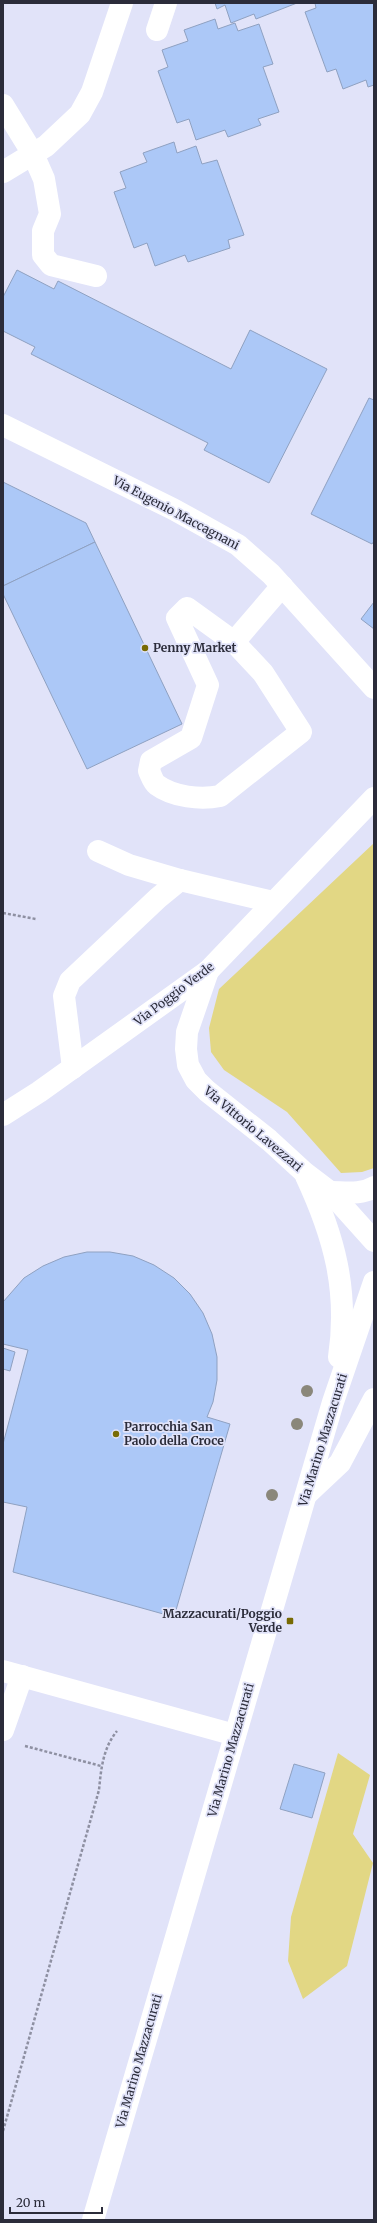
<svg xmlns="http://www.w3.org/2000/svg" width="377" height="2223" font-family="Merriweather,serif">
	<rect width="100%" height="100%" fill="#e1e3f9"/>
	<!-- green -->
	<g fill="#e2d784">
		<path d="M374 843V1168L362 1172 341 1173 287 1112 224 1070 211 1052 209 1028 219 989Z"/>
		<path d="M338 1753 370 1775 353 1834 373 1863 347 1966 303 1999 288 1961 291 1917Z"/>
	</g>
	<!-- building -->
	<g fill="#acc8f7" stroke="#8fa1c1">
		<path d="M215 3H297L256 19 254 14 231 23 225 5 217 9Z"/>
		<path d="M315 3H374V85L368 87 366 80 343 89 336 69 327 72 305 12 316 8Z"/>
		<path d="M215 19 218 29 235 23 238 31 259 24 273 64 263 67 279 112 258 119 261 125 228 137 225 130 196 140 189 119 177 123 158 71 168 67 162 50 188 41 184 30Z"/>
		<path d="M174 142 177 153 196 146 202 164 217 160 244 235 228 240 230 248 188 262 185 255 155 266 147 243 134 248 114 192 126 188 120 172 147 162 143 153Z"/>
		<path d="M17 270 54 289 58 281 231 369 250 330 327 369 269 483 204 450 208 443 31 354 35 347 3 331V297Z"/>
		<path d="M369 398 374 400V541L372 544 311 514Z"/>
		<path d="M3 482 86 523 95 542 3 586Z"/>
		<path d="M95 542 182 724 87 769 3 594V586Z"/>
		<path d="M374 602V629L361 619Z"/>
		<path d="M87 1252H110L133 1256 154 1265 174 1278 190 1294 203 1313 212 1334 217 1357V1380L213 1402 207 1417 230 1424 174 1617 13 1572 27 1507 3 1502V1444L28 1350 3 1344V1302L24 1278 43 1266 64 1257Z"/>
		<path d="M3 1348 15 1352 10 1371 3 1369Z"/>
		<path d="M294 1764 325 1773 312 1818 280 1809Z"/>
	</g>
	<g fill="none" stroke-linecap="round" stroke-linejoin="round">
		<!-- path -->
		<g stroke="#8e90a2" stroke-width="2.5" stroke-dasharray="3 2" stroke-linecap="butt">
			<path d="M3 913 36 919"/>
			<path d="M25 1746 101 1766"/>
			<path d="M3 2131 99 1790C101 1769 103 1748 117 1731"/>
		</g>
		<!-- minor -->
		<g stroke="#fff" stroke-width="22">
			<path d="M157 30 166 3"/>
			<path d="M3 105 33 154 44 179 50 214 43 231V255L51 265 96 276"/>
			<path d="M3 172 46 146 80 114 92 92 122 3"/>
			<path d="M3 425 173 509 238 545 271 574 374 688"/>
			<path d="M187 608 234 642 263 673 301 732 220 796C201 800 173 797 157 785 153 782 151 775 149 771L151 761 191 738 208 685 177 618Z"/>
			<path d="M234 642 282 586"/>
			<path d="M98 851 129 865 180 880"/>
			<path d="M208 971 187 1032 186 1049 188 1065 196 1080 207 1091 269 1140 305 1173 330 1192 374 1241"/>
			<path d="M73 1068 64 996 70 981 158 898 180 880 273 902"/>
			<path d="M3 1115 39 1092 208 971 374 798"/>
			<path d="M306 1176C334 1236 349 1290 339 1357"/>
			<path d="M330 1192C345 1192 361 1195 374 1187"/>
			<path d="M307 1494 340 1463 374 1399"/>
			<path d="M3 1671 235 1735"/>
			<path d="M3 1730 22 1676"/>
			<path d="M93 2220 333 1402 374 1282"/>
		</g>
	</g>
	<!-- trees -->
	<g fill="#8a877a">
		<circle cx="307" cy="1391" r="6"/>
		<circle cx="297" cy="1424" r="6"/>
		<circle cx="272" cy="1495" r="6"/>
	</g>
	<!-- markers -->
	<g fill="#786b04" stroke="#e1e3f9" stroke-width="1.5">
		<circle cx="145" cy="648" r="4"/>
		<circle cx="116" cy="1434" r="4"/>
		<rect x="286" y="1617" width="8" height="8" rx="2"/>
	</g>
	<g text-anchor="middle" stroke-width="3.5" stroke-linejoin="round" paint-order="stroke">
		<!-- street labels -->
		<g font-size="12" fill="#2b2c3a" stroke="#e1e3f9">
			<text transform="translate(176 513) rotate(28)" y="4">Via Eugenio Maccagnani</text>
			<text transform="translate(174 994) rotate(-37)" y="4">Via Poggio Verde</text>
			<text transform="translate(253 1129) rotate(40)" y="4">Via Vittorio Lavezzari</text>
			<text transform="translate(323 1440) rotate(-73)" y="4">Via Marino Mazzacurati</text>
			<text transform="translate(231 1750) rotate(-74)" y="4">Via Marino Mazzacurati</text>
			<text transform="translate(139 2061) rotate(-74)" y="4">Via Marino Mazzacurati</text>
		</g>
		<!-- poi labels -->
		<g font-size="12" font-weight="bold" fill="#2b2c3a" stroke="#e1e3f9" text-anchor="start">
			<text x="153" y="652">Penny Market</text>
			<text x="124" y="1431">Parrocchia San<tspan x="124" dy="14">Paolo della Croce</tspan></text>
			<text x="282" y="1618" text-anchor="end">Mazzacurati/Poggio<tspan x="282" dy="14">Verde</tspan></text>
		</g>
	</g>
	<!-- border -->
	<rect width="377" height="2223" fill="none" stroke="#2b2c3a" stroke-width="8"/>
	<!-- scale -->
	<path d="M10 2207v6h92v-6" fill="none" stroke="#2b2c3a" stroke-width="2"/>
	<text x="16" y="2207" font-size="12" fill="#2b2c3a" stroke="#e1e3f9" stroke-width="3" paint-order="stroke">20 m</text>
</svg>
